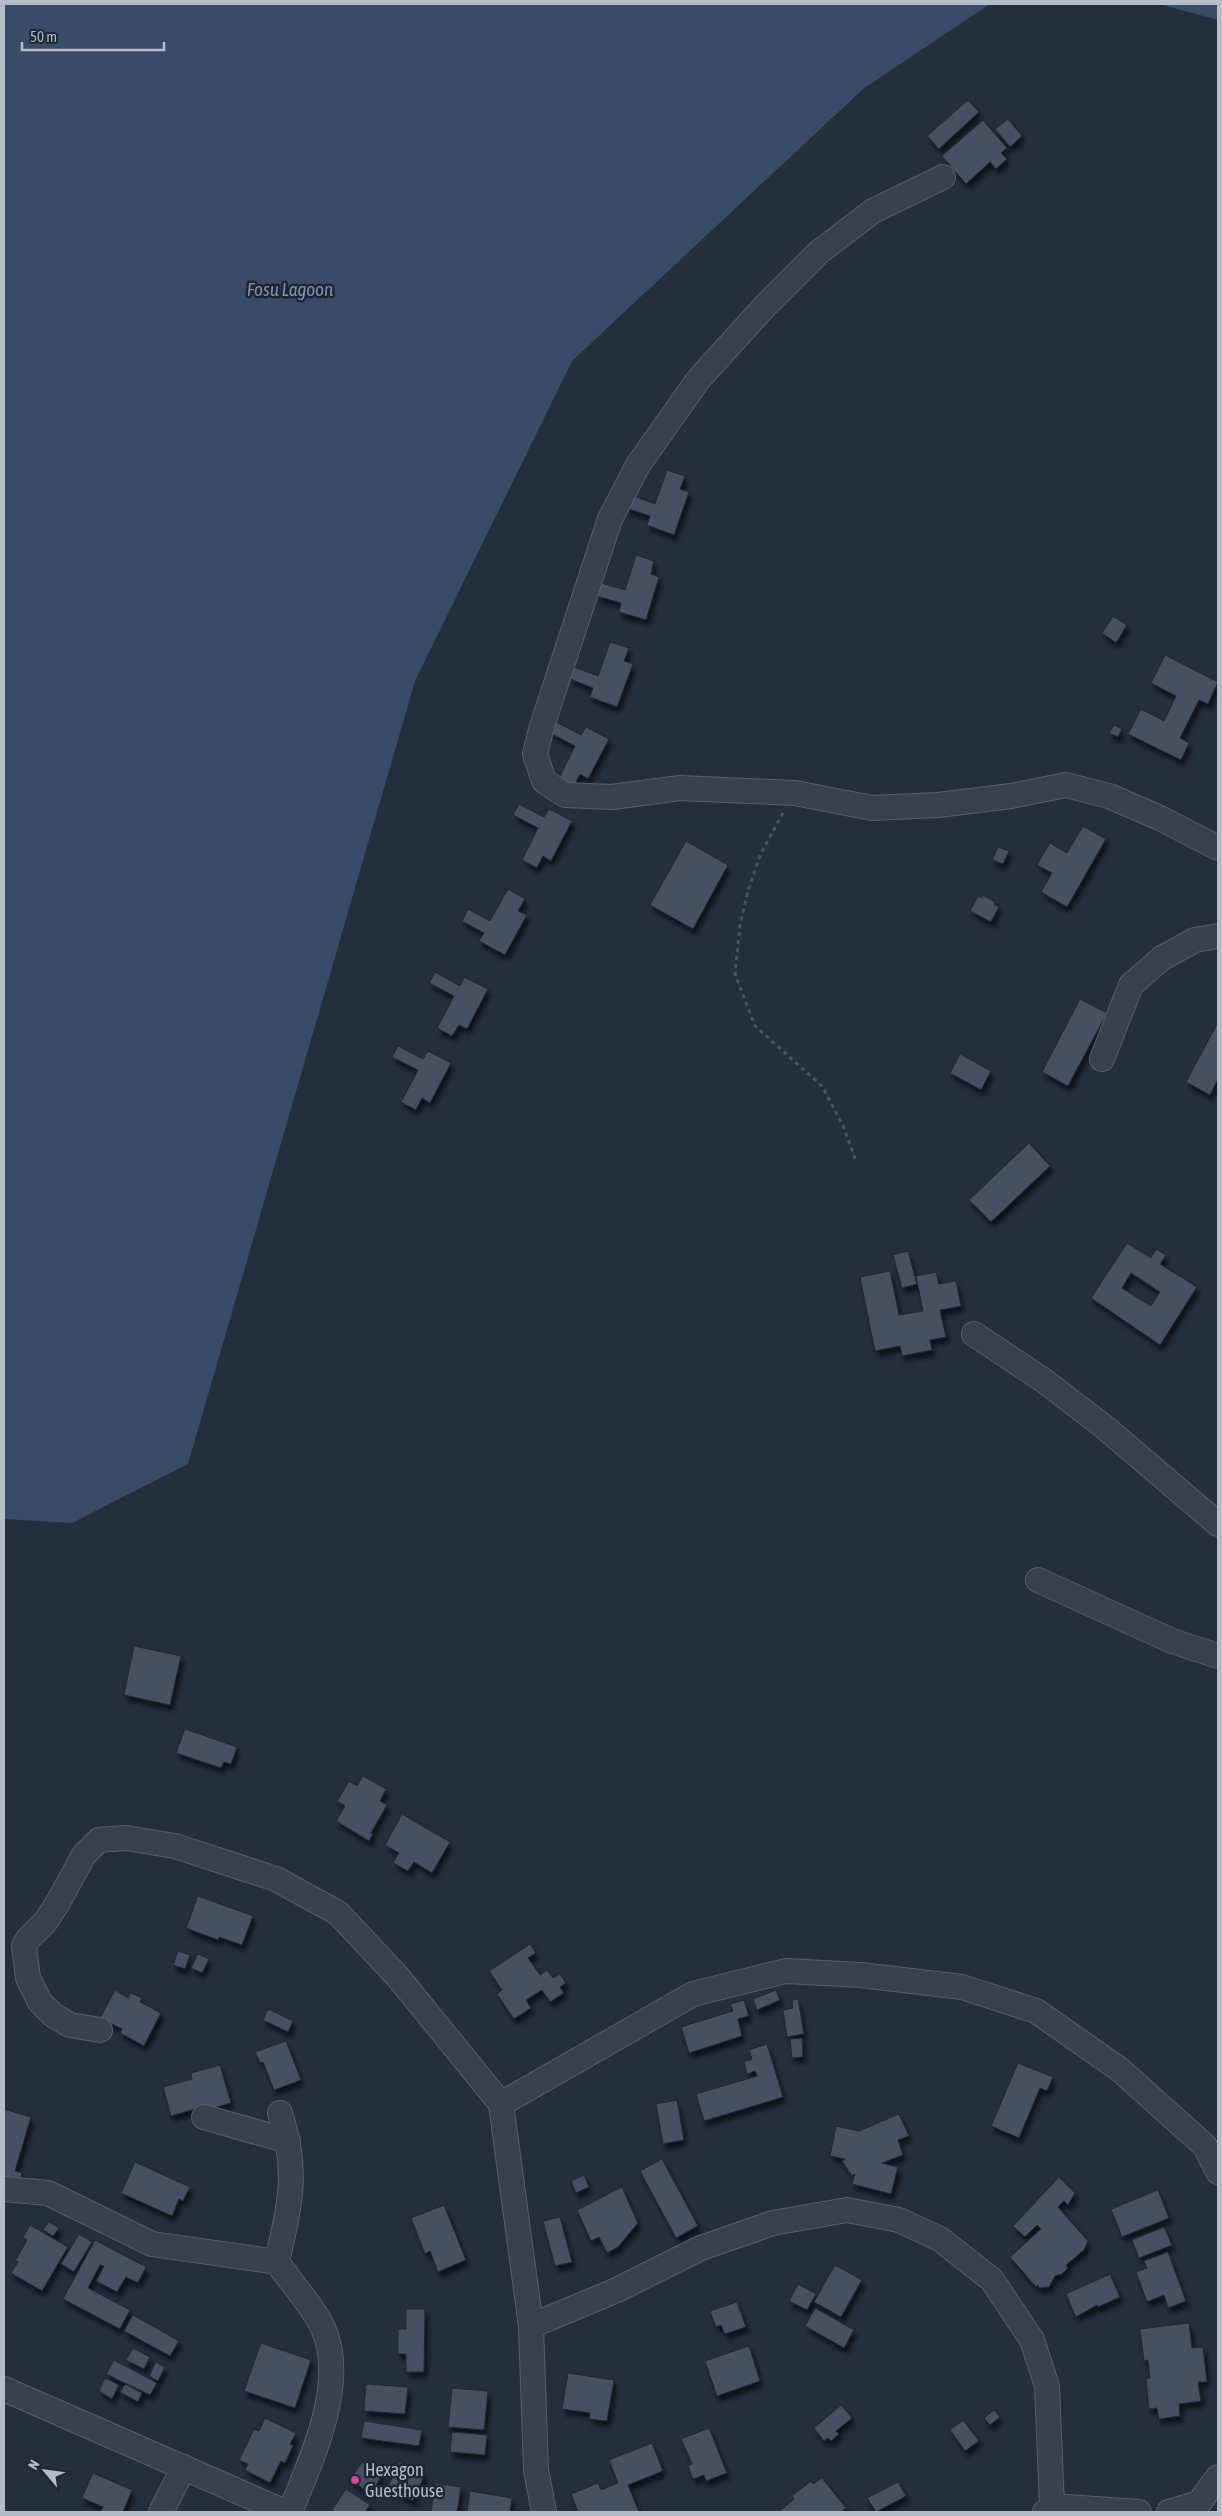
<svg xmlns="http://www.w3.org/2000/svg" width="1222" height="2516" font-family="'Asap Condensed',sans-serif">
	<defs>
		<filter id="shadow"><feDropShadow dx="3" dy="5.5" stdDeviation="2.5" flood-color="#0009"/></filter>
	</defs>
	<rect width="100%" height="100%" fill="#242f3e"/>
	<!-- water -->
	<g fill="#394c67">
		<path d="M4 4H990L863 89 572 361 415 681 188 1464 72 1523 4 1519Z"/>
		<path d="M1159 4H1218V20Z"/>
	</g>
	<!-- building -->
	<g fill="#455162" stroke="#1f2835" fill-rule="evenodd" filter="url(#shadow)">
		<path d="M968 100 979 112 939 149 927 136Z"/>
		<path d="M1008 119 1022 136 1010 147 995 129Z"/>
		<path d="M983 120 1007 148 1001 153 1007 159 996 169 990 162 966 184 942 156Z"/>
		<path d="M667 470 685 476 680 489 689 492 674 535 647 525 650 516 626 508 631 495 655 504Z"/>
		<path d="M636 555 654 561 651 574 659 577 646 620 619 612 621 603 597 596 601 583 625 590Z"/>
		<path d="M1113 616 1127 625 1116 643 1102 633Z"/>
		<path d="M610 642 629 648 624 661 633 664 617 707 590 697 593 688 570 679 574 667 598 676Z"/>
		<path d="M1165 655 1218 682 1208 704 1199 700 1180 738 1189 743 1181 760 1128 734 1141 709 1164 721 1176 696 1151 683Z"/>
		<path d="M556 722 581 735 586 727 609 739 588 779 580 774 574 786 559 778 575 746 550 733Z"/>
		<path d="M1114 725 1122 729 1118 737 1109 733Z"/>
		<path d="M519 804 544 817 549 809 572 821 551 861 543 856 537 868 522 860 538 828 513 815Z"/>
		<path d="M1083 826 1106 839 1067 907 1041 892 1052 873 1037 865 1050 843 1067 853Z"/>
		<path d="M686 841 728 865 693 929 650 905Z"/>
		<path d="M998 847 1009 851 1003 864 992 860Z"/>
		<path d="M508 889 525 899 518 911 527 915 505 955 479 941 484 933 462 921 468 909 490 921Z"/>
		<path d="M983 895 995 902 994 904 999 907 991 922 970 911 978 896 982 898Z"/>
		<path d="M435 972 460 986 464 977 488 989 467 1029 459 1025 452 1036 437 1028 454 996 429 983Z"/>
		<path d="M1080 999 1107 1013 1068 1086 1042 1072Z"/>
		<path d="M1218 1022V1079L1210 1095 1186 1082Z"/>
		<path d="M398 1046 423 1059 428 1051 451 1063 430 1103 422 1098 416 1110 401 1102 418 1070 392 1057Z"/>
		<path d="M960 1054 991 1071 981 1090 950 1073Z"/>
		<path d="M1029 1143 1050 1166 991 1222 969 1200Z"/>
		<path d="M1127 1243 1151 1258 1156 1249 1166 1255 1160 1264 1197 1287 1160 1345 1091 1298ZM1131 1273 1160 1292 1151 1306 1122 1288Z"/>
		<path d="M908 1251 917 1284 902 1288 893 1255Z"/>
		<path d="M890 1271 899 1315 923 1311 916 1276 936 1272 939 1284 956 1281 961 1306 940 1310 946 1337 930 1340 932 1350 902 1356 900 1346 875 1351 860 1277Z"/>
		<path d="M134 1646 181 1656 170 1705 124 1695Z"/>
		<path d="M185 1729 237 1747 231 1764 224 1762 221 1768 176 1753Z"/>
		<path d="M363 1776 386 1789 380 1801 387 1805 371 1833 373 1834 369 1841 336 1821 345 1806 337 1801 349 1781 357 1786Z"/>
		<path d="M402 1814 450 1842 432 1873 414 1862 408 1871 393 1863 399 1853 385 1845Z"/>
		<path d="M198 1896 253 1916 242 1945 219 1937 218 1940 186 1928Z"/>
		<path d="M530 1944 536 1953 528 1958 540 1975 547 1970 553 1978 560 1974 566 1983 560 1987 564 1993 550 2002 542 1990 526 2000 531 2008 514 2019 497 1994 502 1990 489 1971Z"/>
		<path d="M178 1951 190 1955 185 1969 173 1965Z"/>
		<path d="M198 1954 209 1959 202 1973 191 1968Z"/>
		<path d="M115 1990 128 1998 131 1993 142 1998 140 2002 161 2013 144 2046 120 2033 122 2029 100 2018Z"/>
		<path d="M776 1990 780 2000 757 2010 753 1999Z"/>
		<path d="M798 1999 804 2034 787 2037 783 2010 793 2008 792 2000Z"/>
		<path d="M744 2000 749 2016 738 2019 742 2036 689 2053 681 2027 733 2011 730 2004Z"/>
		<path d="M268 2009 293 2021 288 2032 263 2020Z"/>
		<path d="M802 2038 803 2057 792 2058 790 2039Z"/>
		<path d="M286 2041 301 2080 274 2090 263 2062 260 2063 255 2052Z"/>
		<path d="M767 2044 783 2097 704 2121 696 2094 757 2076 755 2071 747 2074 744 2062 752 2059 749 2050Z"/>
		<path d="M1018 2063 1053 2077 1047 2091 1040 2088 1019 2138 991 2126Z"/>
		<path d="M220 2065 231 2103 196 2113 195 2109 171 2116 163 2087 192 2079 191 2073Z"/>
		<path d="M677 2100 684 2140 663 2144 656 2104Z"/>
		<path d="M4 2109 31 2117 15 2171 22 2173 18 2188 4 2184Z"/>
		<path d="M899 2114 909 2136 898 2140 903 2155 882 2163 898 2167 891 2194 852 2184 855 2174 852 2176 842 2161 845 2159 830 2156 836 2126 859 2131Z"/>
		<path d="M662 2159 698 2226 676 2238 640 2171Z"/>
		<path d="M135 2162 190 2187 183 2201 179 2199 172 2216 121 2193Z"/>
		<path d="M584 2175 589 2187 576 2193 571 2181Z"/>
		<path d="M1059 2177 1075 2193 1068 2205 1064 2201 1058 2207 1088 2241 1084 2250 1066 2265 1068 2268 1062 2274 1055 2276 1049 2287 1039 2288 1038 2285 1036 2287 1010 2257 1041 2229 1037 2225 1025 2237 1013 2226Z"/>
		<path d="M622 2187 638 2223 618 2247 607 2253 599 2237 591 2241 577 2210Z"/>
		<path d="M1158 2190 1169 2218 1122 2237 1111 2209Z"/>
		<path d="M444 2205 466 2260 438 2272 430 2251 425 2254 411 2218Z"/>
		<path d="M560 2217 572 2262 555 2266 543 2221Z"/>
		<path d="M49 2222 59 2228 53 2236 43 2230Z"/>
		<path d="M30 2225 68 2247 42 2291 11 2273 18 2262 15 2261 27 2240 23 2237Z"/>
		<path d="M1164 2227 1172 2245 1139 2258 1132 2240Z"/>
		<path d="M79 2234 92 2242 74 2272 61 2264Z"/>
		<path d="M95 2240 146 2267 138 2283 126 2277 117 2292 96 2281 104 2266 100 2265 88 2288 130 2310 120 2329 63 2299Z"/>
		<path d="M1168 2252 1186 2301 1168 2308 1164 2295 1147 2302 1136 2272 1147 2268 1144 2261Z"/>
		<path d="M835 2265 862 2280 841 2317 814 2302Z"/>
		<path d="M1110 2274 1120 2297 1098 2307 1097 2305 1076 2317 1066 2294Z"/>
		<path d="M798 2284 816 2294 807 2310 789 2301Z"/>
		<path d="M737 2302 746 2327 725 2334 721 2325 716 2327 710 2311Z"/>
		<path d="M815 2308 854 2330 844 2348 805 2326Z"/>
		<path d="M406 2309H425L424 2372H406V2354H398V2329H406Z"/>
		<path d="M133 2315 179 2341 170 2356 124 2331Z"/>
		<path d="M1189 2323 1192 2348 1203 2347 1207 2382H1198L1201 2401 1179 2404 1180 2416 1159 2419 1157 2408 1149 2409 1146 2379 1150 2378 1148 2360 1144 2361 1140 2329Z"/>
		<path d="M261 2343 311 2360 295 2408 244 2391Z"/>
		<path d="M749 2346 760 2381 717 2396 705 2361Z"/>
		<path d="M133 2348 150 2357 144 2369 126 2360Z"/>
		<path d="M114 2360 157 2383 150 2395 106 2374Z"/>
		<path d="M156 2362 165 2367 158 2381 149 2376Z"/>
		<path d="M568 2373 614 2380 607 2421 589 2419 590 2413 562 2409Z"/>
		<path d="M105 2378 119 2385 112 2399 99 2391Z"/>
		<path d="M125 2384 142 2393 138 2402 120 2392Z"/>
		<path d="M366 2384 408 2387 405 2414 364 2411Z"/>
		<path d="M452 2388 488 2391 484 2430 448 2427Z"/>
		<path d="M841 2405 852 2418 836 2431 839 2434 831 2441 828 2438 824 2441 814 2428Z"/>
		<path d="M994 2410 1000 2417 990 2425 984 2418Z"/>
		<path d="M265 2418 296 2433 290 2444 293 2446 285 2463 281 2461 270 2483 245 2470 248 2464 239 2460 254 2429 259 2431Z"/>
		<path d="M963 2420 979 2441 965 2451 950 2430Z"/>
		<path d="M364 2421 422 2430 419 2446 361 2438Z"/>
		<path d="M709 2428 727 2473 706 2481 704 2475 693 2479 688 2466 692 2464 681 2439Z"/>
		<path d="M452 2432 487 2435 485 2455 450 2452Z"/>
		<path d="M652 2443 663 2471 628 2485 639 2512H578L571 2494 598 2483 601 2490 618 2483 609 2460Z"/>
		<path d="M362 2462 382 2475 371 2494 350 2480Z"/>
		<path d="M399 2462 425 2474 413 2501 387 2489Z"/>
		<path d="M93 2473 132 2490 123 2512H100L103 2507 82 2498Z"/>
		<path d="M822 2478 846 2508 841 2512H781L780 2511 794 2499 792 2496 811 2481 813 2484Z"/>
		<path d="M898 2482 906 2496 876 2512 867 2498Z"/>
		<path d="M435 2483 461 2487 457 2512H431Z"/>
		<path d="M346 2489 370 2505 365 2512H335L332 2510Z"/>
		<path d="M470 2491 512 2498 510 2512H467Z"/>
	</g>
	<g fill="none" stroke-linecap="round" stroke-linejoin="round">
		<!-- minor casing -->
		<g stroke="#565f6c" stroke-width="26">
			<g id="minor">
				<path d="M943 177 873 211 819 252 765 306 698 380 638 465 610 519 542 726 535 754 544 781 565 795 612 797 680 788 795 793 872 808 938 805 1011 796 1066 785 1109 796 1160 818 1218 848"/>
				<path d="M1102 1059 1131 985 1162 958 1195 940 1218 936"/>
				<path d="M974 1334 1043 1380 1102 1425 1218 1524"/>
				<path d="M1038 1580 1172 1641 1218 1656"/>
				<path d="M100 2030 70 2025 53 2015 40 2002 28 1978 24 1946 28 1939 46 1921 57 1904 84 1855 99 1840 126 1838 175 1846 276 1879 338 1913 398 1977 501 2104 531 2326 536 2470 544 2512"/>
				<path d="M501 2104 693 1994 786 1971 861 1975 962 1987 1036 2011 1119 2069 1205 2146 1218 2172"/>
				<path d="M280 2113C299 2172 290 2203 277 2262 291 2283 313 2306 323 2328 348 2382 311 2461 290 2512"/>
				<path d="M204 2117 288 2141"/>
				<path d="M4 2189 48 2193 152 2244 277 2262"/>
				<path d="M531 2326 617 2290 701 2248 773 2223 847 2210 899 2220 940 2239 992 2280 1032 2340 1047 2386 1052 2506"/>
				<path d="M4 2389 285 2512"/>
				<path d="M161 2512 184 2467"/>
				<path d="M1045 2512 1052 2506 1139 2512"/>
				<path d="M1169 2512 1199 2503 1218 2477"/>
			</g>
		</g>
		<!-- path -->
		<path stroke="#44595c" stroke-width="3" stroke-dasharray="4 4" stroke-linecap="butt" d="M783 813 761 853 748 891 740 925 735 974 755 1026 822 1086 844 1128 856 1161"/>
		<!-- minor -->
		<use href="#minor" stroke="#38414e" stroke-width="24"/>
	</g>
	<!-- markers -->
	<circle fill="#d1479c" stroke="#1d2633" stroke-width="2" cx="355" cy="2480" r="5"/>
	<g text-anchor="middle" stroke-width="5" stroke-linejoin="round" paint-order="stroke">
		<!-- poi labels -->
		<g font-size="18" fill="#b4bcc9" stroke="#1d2633" text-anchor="start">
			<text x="365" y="2476">Hexagon<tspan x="365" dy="21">Guesthouse</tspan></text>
		</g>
		<!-- water labels -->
		<g font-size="19" font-style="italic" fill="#7c92b1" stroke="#1d2633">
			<text x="290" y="296">Fosu Lagoon</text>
		</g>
	</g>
	<!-- border -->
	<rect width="1222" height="2516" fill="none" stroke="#b4bcc9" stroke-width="10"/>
	<!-- north arrow -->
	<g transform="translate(45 2471) rotate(299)" stroke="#1d2633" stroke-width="4" paint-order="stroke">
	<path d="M0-4L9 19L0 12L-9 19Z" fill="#b4bcc9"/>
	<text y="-8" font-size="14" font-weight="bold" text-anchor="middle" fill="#b4bcc9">N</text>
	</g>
	<!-- scale -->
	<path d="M22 42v8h142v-8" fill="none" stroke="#b4bcc9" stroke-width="2.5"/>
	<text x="30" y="42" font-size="15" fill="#b4bcc9" stroke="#1d2633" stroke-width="4" paint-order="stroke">50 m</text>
</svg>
